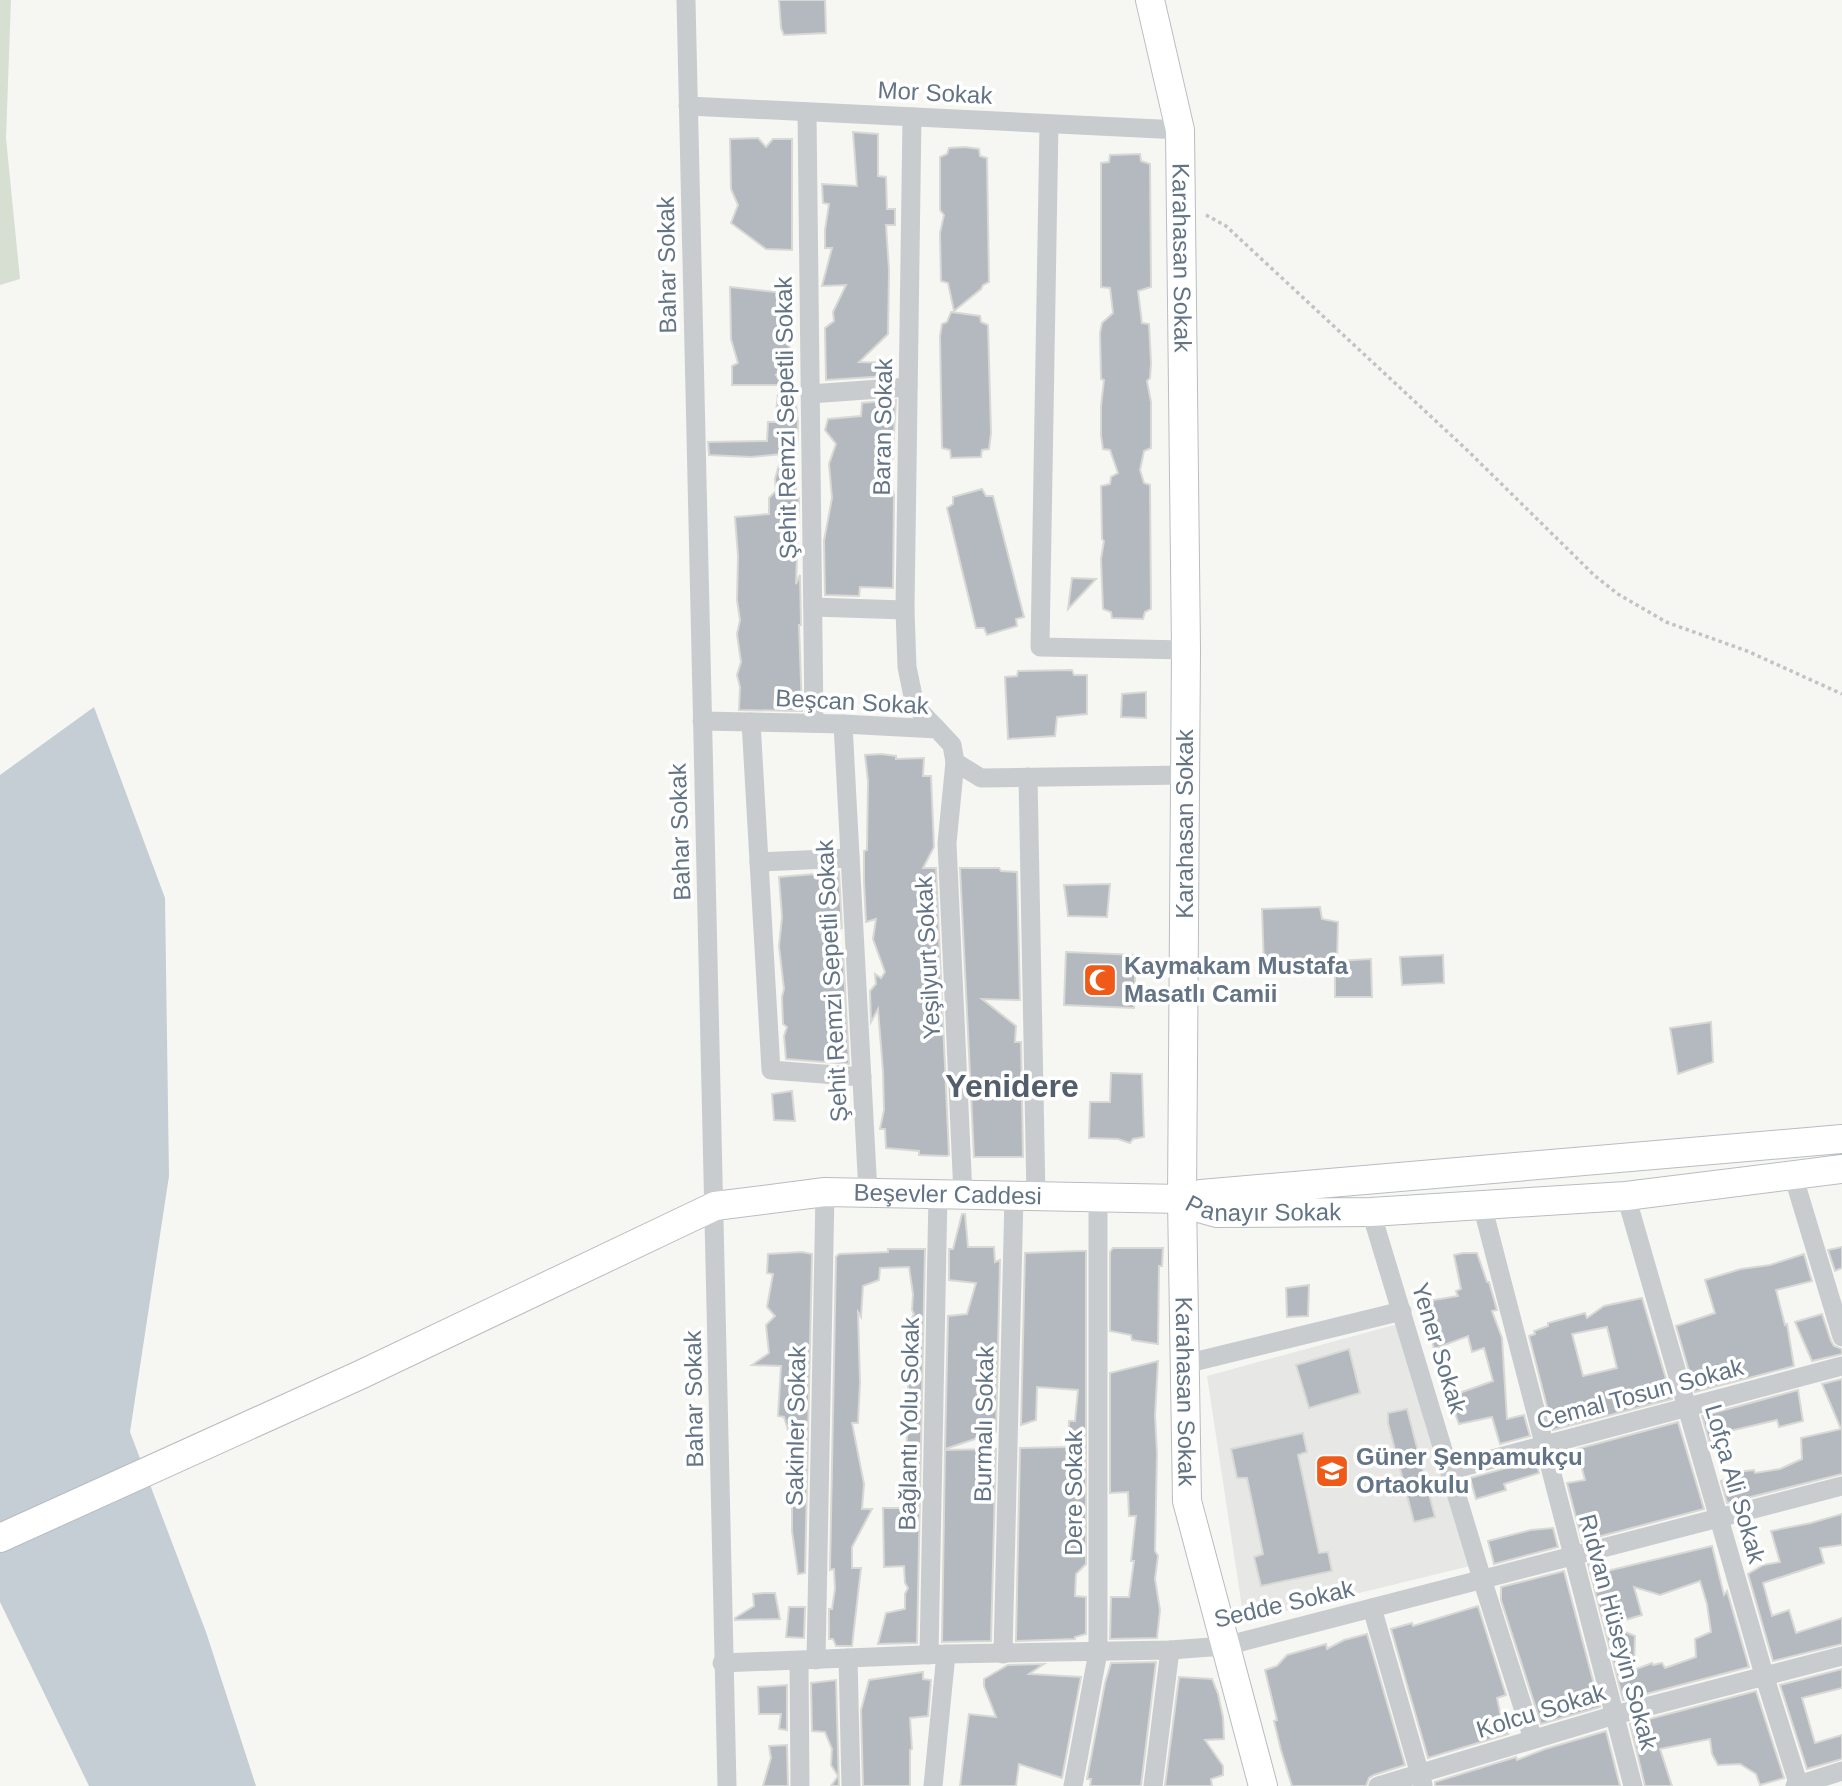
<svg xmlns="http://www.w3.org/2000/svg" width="1842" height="1786" font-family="Helvetica,sans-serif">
	<rect width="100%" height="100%" fill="#f6f7f3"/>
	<!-- built -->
	<path fill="#e7e8e6" d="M1398 1324 1470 1566 1244 1621 1207 1376Z"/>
	<!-- green -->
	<path fill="#d7dfd3" d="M0 0H11L6 138 20 279 0 285Z"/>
	<!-- water -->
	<path fill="#c5ced4" d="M94 707 165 898 169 1176 130 1432 206 1632 256 1786H89L0 1602V775Z"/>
	<!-- building -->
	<g fill="#b3b9bf" stroke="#d8d8d5" stroke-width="2" fill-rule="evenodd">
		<path d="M779 0H825L826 33 784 35 781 28Z"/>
		<path d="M853 132 878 134V176L886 177 887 209H895V225H886L889 270 888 334 859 362 891 363 887 376 826 380 825 328 834 321 833 312 846 285 822 286 832 248H825V230L829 204 823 203 822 184 857 186Z"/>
		<path d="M758 138 766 147 773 139H792V250L766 249 731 223 738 205 731 189 730 139Z"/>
		<path d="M965 147 979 149 980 156 987 158 989 282 983 285 981 289 954 311 948 283 941 281 940 233 944 215 940 210V157L947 154 949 148Z"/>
		<path d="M1140 154 1141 161 1150 164 1151 287 1138 291 1142 323 1149 324 1151 363 1150 378 1147 381 1151 402V448L1144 451 1140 470 1144 483 1150 485 1151 609 1145 612 1143 619 1112 618 1111 612 1103 609 1101 559 1104 541 1102 539 1101 486 1110 484 1111 477 1118 473 1110 450 1103 449 1101 436V406L1104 380 1101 379 1100 333 1102 323 1113 313 1110 288 1101 287V163L1109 162 1110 155Z"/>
		<path d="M730 287 792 294 790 327 782 333 790 338 788 374 776 375 796 404 798 422 796 476V498H799L796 584 800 575 801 625H799L802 711 739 710 740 687 737 675 741 662 737 634 740 620 737 600 738 556 735 517 769 514V498L776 491 775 479 782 454 751 457 709 455 708 442 767 441 768 422H775L779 385H732V366L738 363 731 339Z"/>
		<path d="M951 312 980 316 981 322 988 325 991 433 989 449 982 450 981 457 951 458 950 450 942 448 940 336 942 324 947 322Z"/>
		<path d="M896 400 891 482 894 495 893 588 860 587 859 596 825 595 824 541 832 498 829 464 836 444 825 430 828 419 861 416 862 403Z"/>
		<path d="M982 489 986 496H993L1024 617 1016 619 1017 626 987 635 984 628H976L947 508 953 504V497Z"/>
		<path d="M1072 578 1096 579 1068 609Z"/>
		<path d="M1072 670 1074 675H1087V714L1057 717 1055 736 1008 739 1005 677 1017 676 1018 671Z"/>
		<path d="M1146 692V718L1121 717 1122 694Z"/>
		<path d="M881 754 896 756V759L924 758 923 776H931L934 847 923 868H936L949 1155 947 1156 919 1155V1151L886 1148 885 1129H880L884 1110 883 1071 878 1009 871 1022 870 991 876 984 875 974 881 978 885 972 873 939 876 919 866 922 864 882V851L867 850 868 781 865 755Z"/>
		<path d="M960 868H999L1001 871 1017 872 1020 1000 982 999 1016 1026 1015 1042H1021L1023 1157H974Z"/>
		<path d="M839 872 842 928 821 933 843 950 849 1064 786 1059 784 1036 787 1027 783 1024 782 997 784 989 779 946 782 917 779 877Z"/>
		<path d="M1110 884 1107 917 1068 916 1064 885Z"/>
		<path d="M1320 907 1322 919 1338 922 1337 961 1371 959 1372 997H1335V966L1264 967 1262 909Z"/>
		<path d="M1066 952 1136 955 1134 1008 1064 1005Z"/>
		<path d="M1443 955 1444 983 1402 985 1400 957Z"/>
		<path d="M1711 1022 1713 1062 1678 1074 1670 1028Z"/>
		<path d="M1111 1073 1142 1074 1144 1137 1133 1139 1130 1143 1118 1139 1089 1138 1090 1102H1110Z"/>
		<path d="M792 1091 795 1121 774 1120 772 1094Z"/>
		<path d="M962 1214H965L968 1247H994L995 1262 1000 1260 996 1432 945 1449 948 1316 967 1314 976 1283 949 1280V1249H953Z"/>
		<path d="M1842 1247V1268L1835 1271 1828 1250Z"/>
		<path d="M1113 1248H1163L1162 1266H1159L1158 1344 1132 1340 1131 1335 1110 1331V1252Z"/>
		<path d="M888 1249H925L917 1643 878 1644 886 1613 905 1609V1594L908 1588 905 1583 904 1566 884 1567 883 1508H913L906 1475 909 1347 911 1320 914 1314 912 1310 913 1294 909 1267 880 1268 879 1280 863 1286 861 1317 858 1312 860 1382 858 1423H852L864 1484 862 1509H872L852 1547V1568H861L852 1646H836L833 1639H829V1609H832L835 1589 834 1569 830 1570 836 1257 839 1254 888 1252Z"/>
		<path d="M1077 1251H1086V1564L1076 1574 1075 1596 1086 1597V1634L1075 1637V1639L1016 1641 1020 1448 1068 1447 1069 1421H1075L1078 1390 1037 1387 1036 1420 1021 1425 1025 1253Z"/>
		<path d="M802 1252 812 1254 805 1573 798 1574 792 1531V1483L794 1478 791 1430H788L784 1417 778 1416 781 1366 752 1365 769 1353 766 1325 775 1316 767 1307 773 1274 767 1273 768 1254Z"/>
		<path d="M1463 1253H1477L1487 1282H1489L1497 1310 1492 1311 1502 1338 1507 1419 1524 1415 1530 1436 1500 1444 1492 1417 1459 1424 1456 1416 1451 1396 1493 1381 1484 1348 1472 1352 1468 1336 1434 1349 1422 1302 1458 1296 1456 1291 1461 1289 1454 1255Z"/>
		<path d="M1804 1254 1812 1281 1776 1290 1785 1325 1787 1324 1794 1366 1695 1392 1676 1326 1715 1313 1705 1280 1741 1269 1770 1265Z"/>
		<path d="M1309 1285 1308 1316 1287 1317 1286 1288Z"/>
		<path d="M1642 1298 1672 1399 1553 1430 1529 1336 1535 1334 1534 1331 1548 1326V1323L1585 1313 1587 1318 1604 1306ZM1607 1327 1617 1368 1583 1376 1572 1334Z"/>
		<path d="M1822 1314 1831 1341 1834 1346 1842 1349V1354L1812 1361 1795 1322Z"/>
		<path d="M1349 1349 1360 1393 1309 1408 1296 1365Z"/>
		<path d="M1158 1361 1155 1416 1157 1453 1155 1551 1158 1556 1155 1579 1160 1610 1157 1638 1110 1639 1111 1597H1129L1134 1561H1131L1136 1516H1129L1128 1492 1110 1493V1373Z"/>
		<path d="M1842 1379V1474L1727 1503 1721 1481 1737 1475V1472L1754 1470 1755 1473 1780 1469 1802 1459 1801 1438 1841 1429 1822 1384Z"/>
		<path d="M1798 1390 1803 1421 1779 1427 1777 1420 1721 1433 1722 1437 1709 1441 1702 1416Z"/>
		<path d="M1407 1409 1435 1517 1414 1522 1388 1423V1413Z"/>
		<path d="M1678 1422 1704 1509 1582 1541 1567 1483 1585 1480 1577 1449Z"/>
		<path d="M1303 1433 1307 1452 1298 1455 1319 1553 1328 1552 1332 1571 1261 1586 1254 1557 1263 1554 1247 1478H1237L1231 1449Z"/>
		<path d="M996 1449 991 1641 942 1642 945 1450Z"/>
		<path d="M1536 1460 1539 1473 1504 1484 1506 1490 1476 1499 1470 1478Z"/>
		<path d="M1842 1514V1545L1820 1548 1824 1563 1763 1583 1772 1616 1789 1610 1796 1633 1842 1618V1644L1773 1661 1748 1574 1763 1565 1780 1562 1771 1531 1811 1523Z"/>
		<path d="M1553 1528 1558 1547 1494 1564 1488 1541 1531 1530Z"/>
		<path d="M1712 1546 1724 1595 1727 1591 1749 1667 1623 1700 1588 1564 1604 1560 1607 1571ZM1700 1581 1707 1604 1711 1632 1695 1639 1696 1657 1665 1668 1662 1663 1653 1665 1652 1663 1634 1670 1635 1636 1608 1625 1642 1615 1634 1587 1660 1595Z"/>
		<path d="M1564 1571 1600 1707 1541 1724 1501 1600V1587Z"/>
		<path d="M764 1593H775L780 1619 735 1620V1618L754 1606 753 1594Z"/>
		<path d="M1478 1606 1506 1695 1497 1698 1503 1726 1506 1727 1508 1734 1428 1758 1391 1629 1412 1623 1413 1626Z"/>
		<path d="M789 1607H805L804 1638 786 1637Z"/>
		<path d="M1367 1634 1405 1765 1374 1775 1369 1778 1366 1786H1292L1281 1750 1274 1721 1277 1720 1265 1670 1277 1666 1287 1655 1326 1644 1327 1649 1344 1640Z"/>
		<path d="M1156 1662 1141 1786H1090L1091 1779H1087L1105 1683 1111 1663Z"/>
		<path d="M1044 1664 1029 1674 1081 1677 1062 1778 1019 1764 1016 1786H960L969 1714 996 1717 984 1686V1679L1008 1665Z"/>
		<path d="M1842 1669V1688L1802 1698 1815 1743 1842 1735V1759L1807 1769 1780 1685Z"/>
		<path d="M923 1672V1679L931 1680 928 1716 910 1718 912 1749 910 1750V1786H863L861 1710 869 1680Z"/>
		<path d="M1179 1677 1212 1679 1218 1694 1223 1717 1224 1739 1205 1740 1223 1766V1775L1211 1779 1212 1786H1165Z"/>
		<path d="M836 1680 839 1786H831L838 1776 831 1765 832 1749 825 1732 812 1731 811 1683Z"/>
		<path d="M787 1685V1730L779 1729 781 1714H759L758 1687Z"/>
		<path d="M1756 1691 1784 1778 1760 1785 1756 1774 1740 1764 1718 1765 1712 1754 1710 1739 1660 1749 1672 1786H1645L1630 1724Z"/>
		<path d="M1606 1731 1620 1786H1435V1782L1516 1757 1517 1760 1545 1749Z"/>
		<path d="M787 1745 788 1786H763L771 1758 769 1746Z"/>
	</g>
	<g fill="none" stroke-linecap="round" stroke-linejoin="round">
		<!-- secondary casing -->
		<g stroke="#b8bdc2" stroke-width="30">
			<g id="secondary">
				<path id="s1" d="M1150 0 1180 130 1186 650 1182 1199 1187 1501 1263 1786"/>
				<path id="s2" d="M1842 1139 1201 1194 1182 1199 1199 1208 1217 1213 1371 1212 1626 1196 1842 1169"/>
				<path id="s3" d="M0 1538 360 1375 715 1206 825 1192 1182 1199"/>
			</g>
		</g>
		<!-- path -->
		<path stroke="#c2c3c5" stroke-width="3.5" stroke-dasharray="3.5 3.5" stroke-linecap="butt" d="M1206 215 1226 226 1467 450 1595 576 1618 594 1666 622 1747 651 1842 694"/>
		<!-- street -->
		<g stroke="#c9cccf" stroke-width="19">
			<path d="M686 0 727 1786"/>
			<path d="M688 106 1180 130"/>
			<path d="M807 112 814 723"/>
			<path d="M912 117 905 610 907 667 915 706 937 729"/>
			<path d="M1049 124 1040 647 1186 650"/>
			<path d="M810 394 908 387"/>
			<path d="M813 607 905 610"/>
			<path d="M702 721 843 724 937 729 952 745 955 762 981 778 1185 775"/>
			<path d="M751 722 771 1070 862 1077"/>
			<path d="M843 724 868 1193"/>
			<path d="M955 762 947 843 963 1195"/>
			<path d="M1028 777 1036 1197"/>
			<path d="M759 862 850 858"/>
			<path d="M1793 1175 1842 1337"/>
			<path d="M1626 1196 1765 1678 1799 1786"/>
			<path d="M1482 1205 1633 1786"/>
			<path d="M1371 1212 1482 1579 1533 1739"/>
			<path d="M1185 1364 1402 1311"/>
			<path d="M1451 1470 1842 1366"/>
			<path d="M1372 1608 1423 1785"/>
			<path d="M1003 1654 1014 1196"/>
			<path d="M929 1655 938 1194"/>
			<path d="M848 1658 851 1786"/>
			<path d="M816 1660 825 1192"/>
			<path d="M799 1661 800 1786"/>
			<path d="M722 1663 946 1654 1170 1650 1225 1646 1842 1486"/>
			<path d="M933 1786 946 1654"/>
			<path d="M1073 1786 1098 1652V1199"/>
			<path d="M1153 1786 1170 1650"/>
			<path d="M1378 1786 1615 1715 1842 1656"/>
			<path d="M1795 1786 1842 1771"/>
		</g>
		<!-- secondary -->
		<use href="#secondary" stroke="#fff" stroke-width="28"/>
	</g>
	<!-- icons -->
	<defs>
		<g id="mosque-square" transform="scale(1.75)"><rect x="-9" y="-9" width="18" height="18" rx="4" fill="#f05a19" stroke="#fff"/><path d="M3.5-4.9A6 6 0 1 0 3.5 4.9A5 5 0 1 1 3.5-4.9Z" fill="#fff"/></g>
		<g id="school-square" transform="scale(1.75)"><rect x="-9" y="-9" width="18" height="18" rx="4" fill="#f05a19" stroke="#fff"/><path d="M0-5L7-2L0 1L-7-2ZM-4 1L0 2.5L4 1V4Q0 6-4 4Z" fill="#fff"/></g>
	</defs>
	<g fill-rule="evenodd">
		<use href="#mosque-square" x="1100" y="980"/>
		<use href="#school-square" x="1332" y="1471"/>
	</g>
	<g text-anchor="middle" stroke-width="7" stroke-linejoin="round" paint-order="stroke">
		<!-- street labels -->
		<g font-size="24" fill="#637486" stroke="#fff">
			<text transform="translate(935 93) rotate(3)" y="8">Mor Sokak</text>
			<text dy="8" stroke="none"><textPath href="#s1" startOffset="261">Karahasan Sokak</textPath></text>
			<text transform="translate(667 265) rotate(-91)" y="8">Bahar Sokak</text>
			<text transform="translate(786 418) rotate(-91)" y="8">Şehit Remzi Sepetli Sokak</text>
			<text transform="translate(883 427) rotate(-89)" y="8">Baran Sokak</text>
			<text transform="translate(852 702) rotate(3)" y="8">Beşcan Sokak</text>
			<text transform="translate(1185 824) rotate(-90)" y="8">Karahasan Sokak</text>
			<text transform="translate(680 832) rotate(-92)" y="8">Bahar Sokak</text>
			<text transform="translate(928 958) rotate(-93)" y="8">Yeşilyurt Sokak</text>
			<text transform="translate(832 981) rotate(-93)" y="8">Şehit Remzi Sepetli Sokak</text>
			<text dy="8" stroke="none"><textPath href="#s3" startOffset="1022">Beşevler Caddesi</textPath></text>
			<text dy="8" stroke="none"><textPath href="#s2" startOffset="747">Panayır Sokak</textPath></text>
			<text transform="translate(1439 1348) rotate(73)" y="8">Yener Sokak</text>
			<text dy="8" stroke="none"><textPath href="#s1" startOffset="1395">Karahasan Sokak</textPath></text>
			<text transform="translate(1640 1394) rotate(-15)" y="8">Cemal Tosun Sokak</text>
			<text transform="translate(694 1399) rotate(-91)" y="8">Bahar Sokak</text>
			<text transform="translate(909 1424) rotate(-89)" y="8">Bağlantı Yolu Sokak</text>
			<text transform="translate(984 1424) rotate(-89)" y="8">Burmalı Sokak</text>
			<text transform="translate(796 1426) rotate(-89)" y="8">Sakinler Sokak</text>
			<text transform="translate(1735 1484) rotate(74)" y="8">Lofça Ali Sokak</text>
			<text transform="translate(1074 1493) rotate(-90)" y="8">Dere Sokak</text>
			<text transform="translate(1284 1604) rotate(-13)" y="8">Sedde Sokak</text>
			<text transform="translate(1618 1632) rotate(75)" y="8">Rıdvan Hüseyin Sokak</text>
			<text transform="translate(1541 1711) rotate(-17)" y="8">Kolcu Sokak</text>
		</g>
		<!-- poi labels -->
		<g font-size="24" font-weight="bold" fill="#637486" stroke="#fff" text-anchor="start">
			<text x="1124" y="974">Kaymakam Mustafa<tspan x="1124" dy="28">Masatlı Camii</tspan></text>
			<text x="1356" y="1465">Güner Şenpamukçu<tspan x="1356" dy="28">Ortaokulu</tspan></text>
		</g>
		<!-- district labels -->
		<g font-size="32" font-weight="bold" fill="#525e6b" stroke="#fff">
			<text x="1012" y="1097">Yenidere</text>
		</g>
	</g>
</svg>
